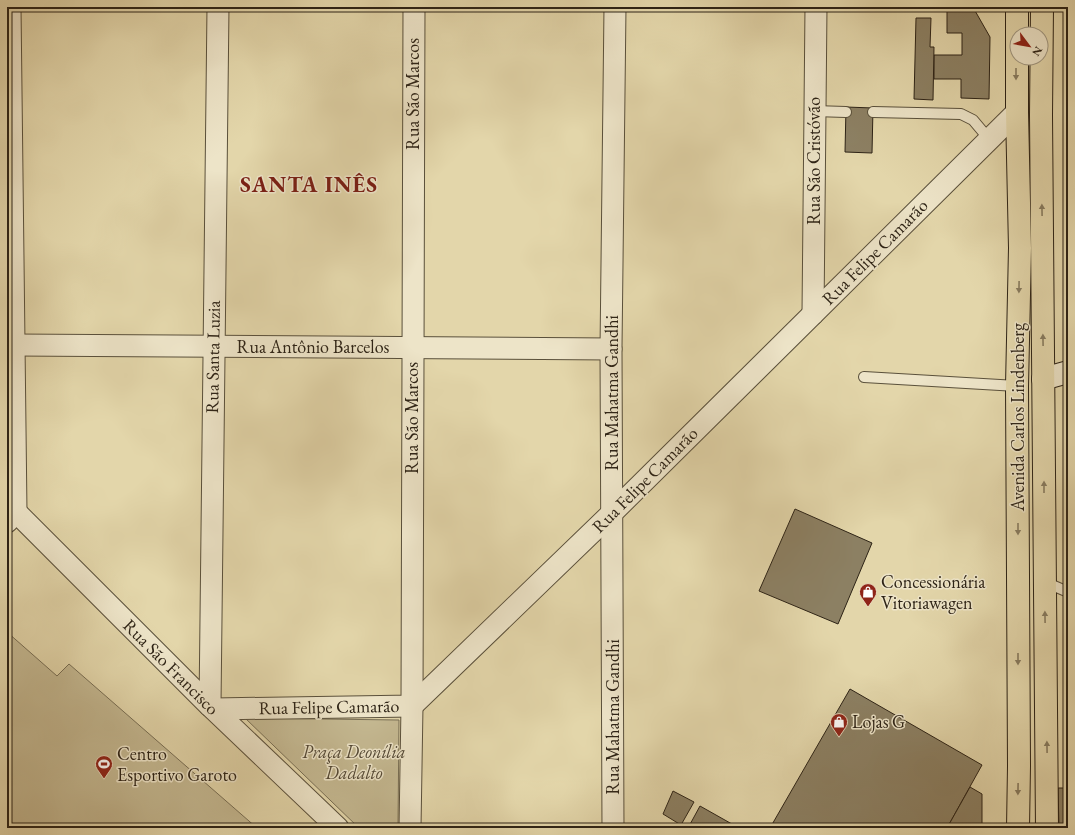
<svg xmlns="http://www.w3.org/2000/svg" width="1075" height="835" font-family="'EB Garamond',serif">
	<rect width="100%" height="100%" fill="#e3d6aa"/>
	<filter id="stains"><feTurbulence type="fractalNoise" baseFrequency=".005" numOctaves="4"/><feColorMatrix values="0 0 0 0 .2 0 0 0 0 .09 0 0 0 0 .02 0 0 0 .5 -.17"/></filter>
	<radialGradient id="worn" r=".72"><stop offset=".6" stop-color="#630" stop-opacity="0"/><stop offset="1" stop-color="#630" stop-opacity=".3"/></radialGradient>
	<!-- green -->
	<g fill="#c4b891" stroke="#786e54">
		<path d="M7 632 57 676 69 664 257 828H7Z"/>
		<path d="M245 718 399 720 398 828H359Z"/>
	</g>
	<!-- building -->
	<g fill="#8c8063" stroke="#2d2316">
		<path d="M947 8 974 9 990 37 989 99 961 98V79H934V55H962V33H947Z"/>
		<path d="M916 18H931L930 47H934L933 100 914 99Z"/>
		<path d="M846 107 873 108 872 153 845 152Z"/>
		<path d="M1065 399H1068V575H1064Z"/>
		<path d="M795 509 872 543 838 624 759 591Z"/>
		<path d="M1066 662H1068V696H1065Z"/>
		<path d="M850 689 982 765 947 828H770Z"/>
		<path d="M1066 725 1068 726V737L1067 736Z"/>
		<path d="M1067 736 1068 737V788H1067Z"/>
		<path d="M970 787 982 794V825L980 828H947Z"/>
		<path d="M1058 788H1068V828H1059Z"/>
		<path d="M673 791 694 802 681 825 663 814Z"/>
		<path d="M700 806 739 828H688Z"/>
	</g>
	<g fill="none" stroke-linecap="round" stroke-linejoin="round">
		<!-- lane casing -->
		<g stroke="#5a503b" stroke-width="12">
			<g id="lane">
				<path d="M814 111 846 112"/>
				<path d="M873 112 961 114 973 120 989 139"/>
				<path d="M864 377 1017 386"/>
				<path d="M1045 582 1068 592"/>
			</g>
		</g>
		<!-- street casing -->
		<g stroke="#5a503b" stroke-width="23">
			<g id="street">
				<path d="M813 314 816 7"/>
				<path d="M14 345 611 349"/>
				<path d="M7 503 210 706 338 828"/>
				<path d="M7 522 16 512 10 7"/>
				<path d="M210 706 218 7"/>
				<path d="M214 709 412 706 612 513 1017 112"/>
				<path d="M410 828 412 706 414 7"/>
				<path d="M613 828 611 349 615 7"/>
			</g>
		</g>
		<!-- secondary casing -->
		<g stroke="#2d2316" stroke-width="24">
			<path id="secondary" d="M1043 379 1068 372"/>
		</g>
		<!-- primary casing -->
		<g stroke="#2d2316" stroke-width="24">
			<g id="primary">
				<path d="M1017 7V112L1020 248 1017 386 1019 766 1018 828"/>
				<path d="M1042 7 1041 115 1047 828"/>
			</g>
		</g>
		<!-- lane -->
		<use href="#lane" stroke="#ede4c8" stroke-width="10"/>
		<!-- street -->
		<use href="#street" stroke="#ede4c8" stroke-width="21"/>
		<!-- secondary -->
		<use href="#secondary" stroke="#ede4c8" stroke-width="22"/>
		<!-- primary -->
		<use href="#primary" stroke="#e3d6aa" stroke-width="22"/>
	</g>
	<!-- one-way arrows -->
	<defs><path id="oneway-solid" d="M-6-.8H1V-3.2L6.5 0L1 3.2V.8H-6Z"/></defs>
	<g fill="#887c60">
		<use href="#oneway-solid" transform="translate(1016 74) rotate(90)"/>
		<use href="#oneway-solid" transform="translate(1042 210) rotate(-91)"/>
		<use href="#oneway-solid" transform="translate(1019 287) rotate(91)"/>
		<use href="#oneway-solid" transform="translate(1043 340) rotate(-91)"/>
		<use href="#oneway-solid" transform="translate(1044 487) rotate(-90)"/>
		<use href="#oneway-solid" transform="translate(1018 529) rotate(90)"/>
		<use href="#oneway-solid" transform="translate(1045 617) rotate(-91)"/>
		<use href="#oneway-solid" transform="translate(1018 659) rotate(90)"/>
		<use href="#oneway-solid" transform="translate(1047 747) rotate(-91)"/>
		<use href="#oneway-solid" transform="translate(1018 789) rotate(91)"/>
	</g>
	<!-- icons -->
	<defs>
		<g id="shop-pin" transform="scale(0.9)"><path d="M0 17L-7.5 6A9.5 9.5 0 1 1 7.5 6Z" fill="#8f2418" stroke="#ede4c8"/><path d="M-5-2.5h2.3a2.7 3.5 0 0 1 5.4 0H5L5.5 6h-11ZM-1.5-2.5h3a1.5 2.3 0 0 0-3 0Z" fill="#fff"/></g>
		<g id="stadium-pin" transform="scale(0.9)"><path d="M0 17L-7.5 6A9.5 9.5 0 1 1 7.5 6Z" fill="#8f2418" stroke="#ede4c8"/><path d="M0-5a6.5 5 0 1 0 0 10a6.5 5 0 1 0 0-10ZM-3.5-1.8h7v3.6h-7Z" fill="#fff"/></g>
	</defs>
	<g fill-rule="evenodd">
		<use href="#shop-pin" x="868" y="592"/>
		<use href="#shop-pin" x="839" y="722"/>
		<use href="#stadium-pin" x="104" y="764"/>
	</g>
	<g text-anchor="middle" stroke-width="3" stroke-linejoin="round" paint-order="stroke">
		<!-- street labels -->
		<g font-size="18" fill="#2d2316" stroke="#ede4c8">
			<text transform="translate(413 94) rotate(-90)" y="6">Rua São Marcos</text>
			<text transform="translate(814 161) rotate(-90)" y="6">Rua São Cristóvão</text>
			<text transform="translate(875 252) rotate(-45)" y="6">Rua Felipe Camarão</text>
			<text x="313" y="353">Rua Antônio Barcelos</text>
			<text transform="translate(213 357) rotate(-89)" y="6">Rua Santa Luzia</text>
			<text transform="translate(612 393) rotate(-90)" y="6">Rua Mahatma Gandhi</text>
			<text transform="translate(1018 417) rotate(-90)" y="6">Avenida Carlos Lindenberg</text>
			<text transform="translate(412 418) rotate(-90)" y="6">Rua São Marcos</text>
			<text transform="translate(645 480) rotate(-45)" y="6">Rua Felipe Camarão</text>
			<text transform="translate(171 667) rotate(45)" y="6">Rua São Francisco</text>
			<text transform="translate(329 707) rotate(-1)" y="6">Rua Felipe Camarão</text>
			<text transform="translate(613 717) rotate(-90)" y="6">Rua Mahatma Gandhi</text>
		</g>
		<!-- poi labels -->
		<g font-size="18" fill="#2d2316" stroke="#ede4c8" text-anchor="start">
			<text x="881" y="588">Concessionária<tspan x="881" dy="21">Vitoriawagen</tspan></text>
			<text x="852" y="728">Lojas G</text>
			<text x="117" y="760">Centro<tspan x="117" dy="21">Esportivo Garoto</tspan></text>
		</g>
		<!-- park labels -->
		<g font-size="18" font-style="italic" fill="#534835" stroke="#ede4c8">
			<text x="354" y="758">Praça Deonília<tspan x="354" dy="21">Dadalto</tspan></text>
		</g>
		<!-- district labels -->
		<g font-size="22" font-weight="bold" letter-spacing="1" fill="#7a1f14" stroke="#ede4c8">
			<text x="309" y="192">SANTA INÊS</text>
		</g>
	</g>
	<!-- margin -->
	<rect width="1075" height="835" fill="none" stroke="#e3d6aa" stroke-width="24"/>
	<rect x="8" y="8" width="1059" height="819" fill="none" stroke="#2d2316" stroke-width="2"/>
	<rect x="12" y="12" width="1051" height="811" fill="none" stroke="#2d2316"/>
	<!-- north arrow -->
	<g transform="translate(1029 46) rotate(122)"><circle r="19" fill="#ede4c8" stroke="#a09781"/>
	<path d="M0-3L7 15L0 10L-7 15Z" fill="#8f2418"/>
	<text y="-6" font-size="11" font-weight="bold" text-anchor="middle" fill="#2d2316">N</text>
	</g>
	<rect width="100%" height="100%" filter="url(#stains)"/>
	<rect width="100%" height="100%" fill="url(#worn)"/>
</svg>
